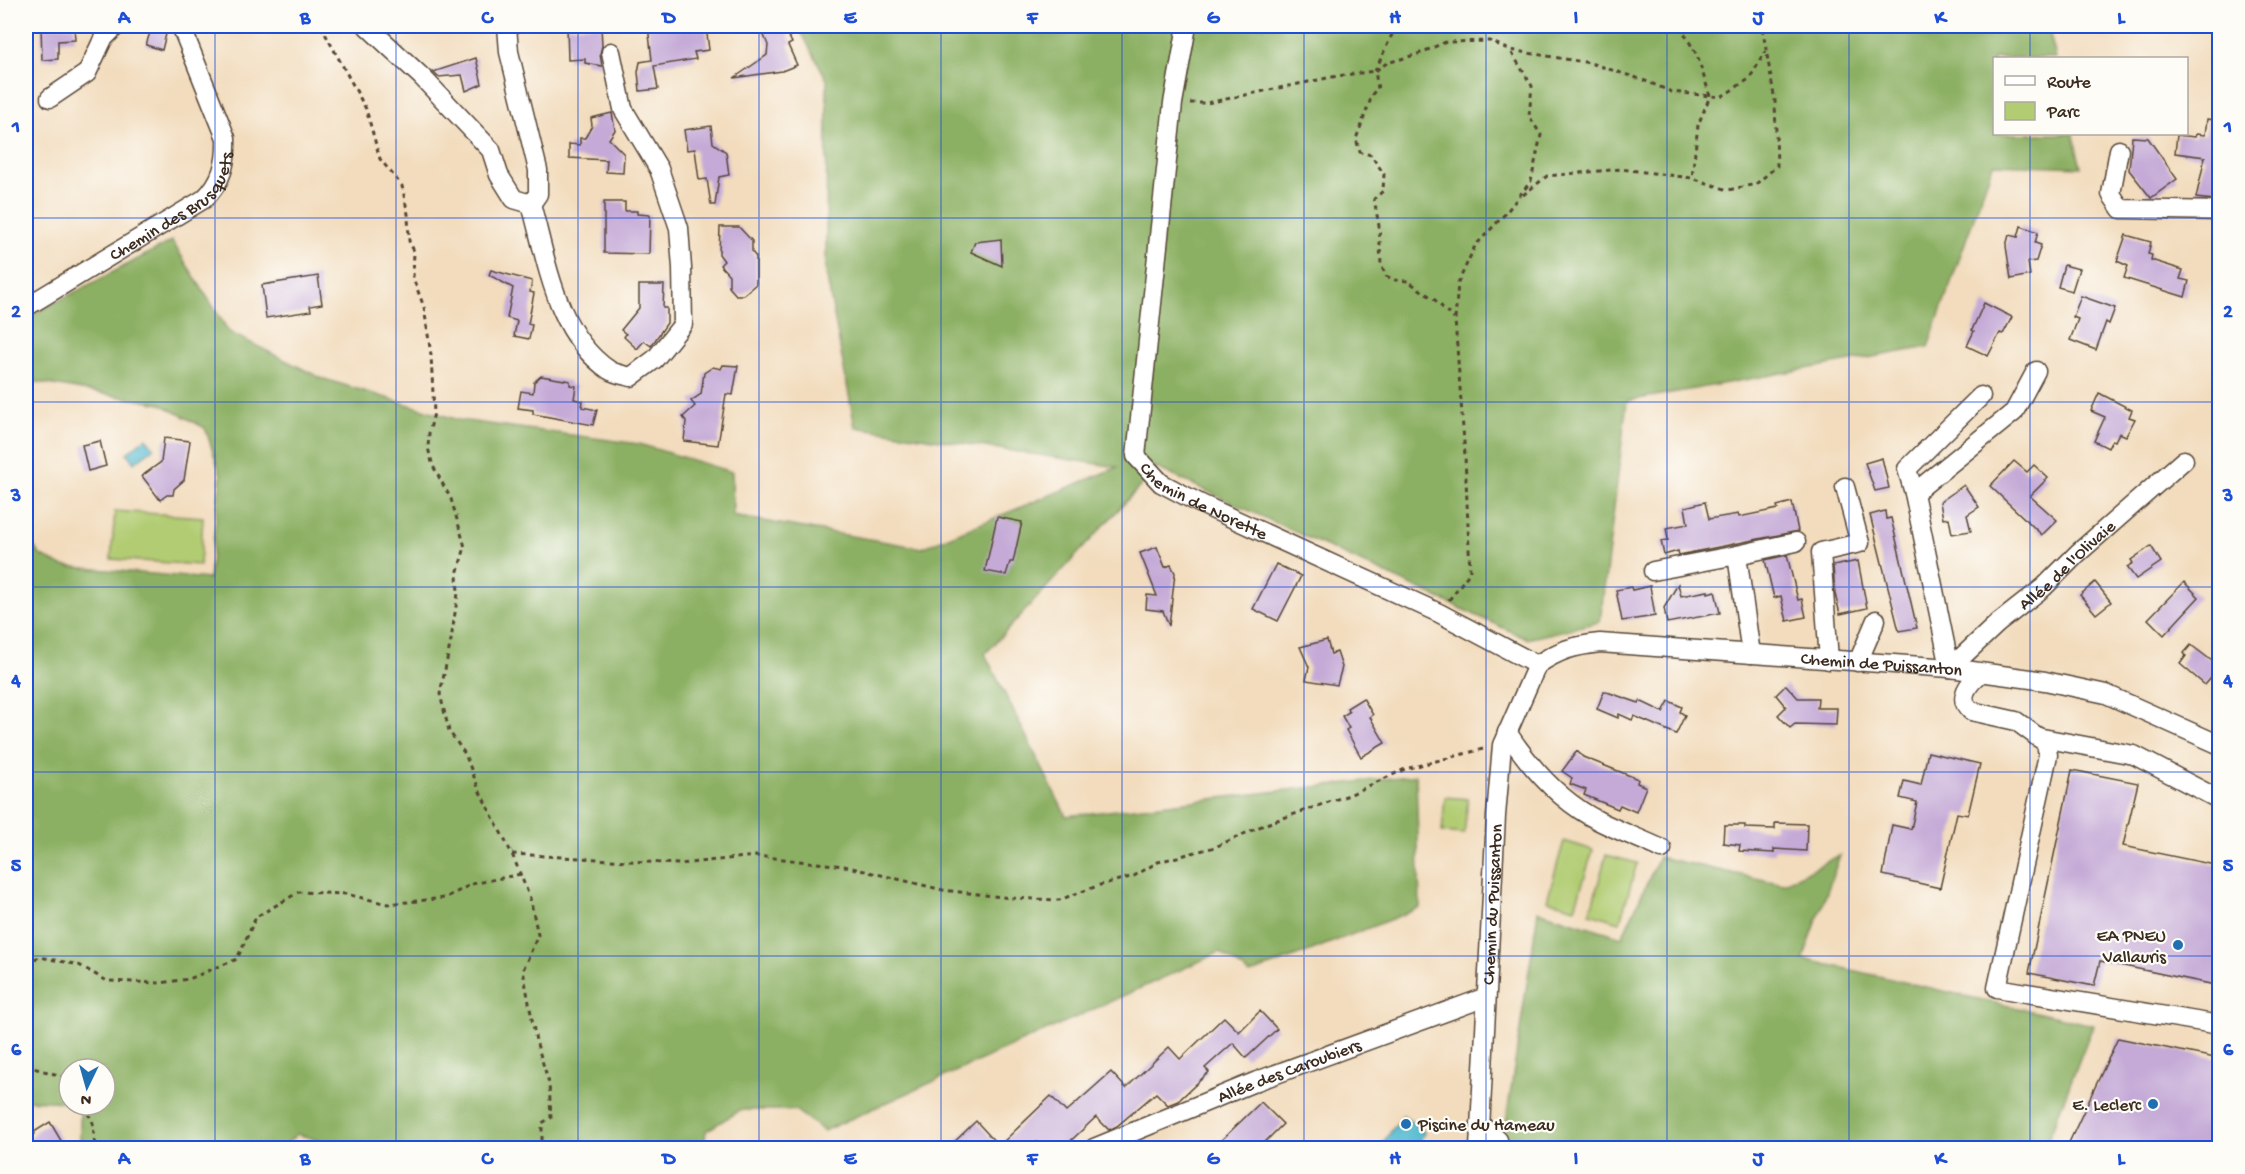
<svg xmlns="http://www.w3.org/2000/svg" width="2245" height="1174" font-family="'Gochi Hand',sans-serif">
	<rect width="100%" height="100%" fill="#fdfcf7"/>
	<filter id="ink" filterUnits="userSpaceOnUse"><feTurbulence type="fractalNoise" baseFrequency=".0167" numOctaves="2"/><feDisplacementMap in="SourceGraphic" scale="12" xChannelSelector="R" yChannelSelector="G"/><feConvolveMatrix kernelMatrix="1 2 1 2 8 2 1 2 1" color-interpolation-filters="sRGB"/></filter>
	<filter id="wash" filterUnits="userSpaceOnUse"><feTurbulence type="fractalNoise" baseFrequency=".008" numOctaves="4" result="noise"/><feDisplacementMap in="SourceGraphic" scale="24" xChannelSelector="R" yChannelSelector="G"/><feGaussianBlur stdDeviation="1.35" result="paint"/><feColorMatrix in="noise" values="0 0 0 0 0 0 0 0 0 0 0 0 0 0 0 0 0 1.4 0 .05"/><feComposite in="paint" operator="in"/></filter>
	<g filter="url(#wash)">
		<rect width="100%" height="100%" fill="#f2dcbd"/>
		<!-- green -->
		<g fill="#b1cc72" stroke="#767b48" stroke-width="1.5">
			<path d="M115 511 203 517 200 565 111 559Z"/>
			<path d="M1445 797 1468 799 1464 834 1442 832Z"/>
			<path d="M1564 841 1593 850 1575 908 1547 900Z"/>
			<path d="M1606 855 1637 863 1620 922 1590 913Z"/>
		</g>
		<!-- forest -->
		<g fill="#8cb064" stroke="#646d41" stroke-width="1.5">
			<path d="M798 26H2048L2056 58H1994V134H2073L2081 167 1993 164 1928 347 1627 401 1600 622 1527 639 1157 468 985 654 1066 816 1416 775 1420 908 1250 974 1220 952 824 1131 795 1110H740L706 1131 704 1148H345L297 1134 282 1148H80V1105H105V1069H69V1102L26 1100V536L40 555 62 566 209 579 221 475 205 428 161 404 26 380V318L172 241 229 332 321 378 459 420 639 444 732 472 733 516 922 548 1118 467 855 427 826 273 827 80Z"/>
			<path d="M1840 855 1803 959 2093 1025 2045 1148H1502L1538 911 1622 937 1659 857 1783 884Z"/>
		</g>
		<!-- water -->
		<g fill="#52bacf" stroke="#467276" stroke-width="1.5">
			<path d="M146 438 154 448 134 463 127 453Z"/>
			<path d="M1403 1115 1425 1133 1415 1148H1379Z"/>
		</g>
		<g id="blocks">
			<!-- building -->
			<g fill="#c5aad7">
				<path d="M41 26H74L75 40 58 41V59L42 60Z"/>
				<path d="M152 26H168L162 50 146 45Z"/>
				<path d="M567 26H601L602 46 600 54 602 66 585 63V59L568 60Z"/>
				<path d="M648 26H706L709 50 694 52 696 59 654 66 658 89 640 91 638 72 640 62 652 60Z"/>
				<path d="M760 26H781L783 32 786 31 792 43 788 45 797 65 782 71 734 78 767 55 768 45Z"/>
				<path d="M476 58 482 84 466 91 462 75 438 77 433 72Z"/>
				<path d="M612 113 615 130 609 139 624 154 623 173 606 172 607 160 569 158V144L580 145V138H585L592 126 591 118Z"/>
				<path d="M2207 119 2220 121V169L2214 200 2196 198 2205 157 2175 153 2177 135 2195 137 2196 134 2205 135Z"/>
				<path d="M711 126 713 143 726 152 729 175 719 177 715 205H711L707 179 699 180 695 149 687 150 684 130Z"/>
				<path d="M2132 137 2148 138 2177 179 2151 198 2129 170Z"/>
				<path d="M604 202H625V211H637V214L650 215 649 254 604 253Z"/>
				<path d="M2021 226 2038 232 2035 243 2041 245 2036 261 2028 262 2030 275 2011 279 2006 246 2009 235 2018 237Z"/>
				<path d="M720 227H739L752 241V252L756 257V284L743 295H736L729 287V275L720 265 724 261 719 254Z"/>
				<path d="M2126 235 2151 242 2148 254 2152 255 2151 260 2183 270 2180 279 2189 281 2185 297 2124 278 2128 266 2117 261Z"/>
				<path d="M1001 239 1002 266 971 252 975 242Z"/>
				<path d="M2064 265 2079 269 2072 291 2058 287Z"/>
				<path d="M491 270 532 281 530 292 534 293 528 324 532 325 529 339 514 336 517 321 507 318 513 288 489 275Z"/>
				<path d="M318 276 322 304 310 306 311 311 266 318 262 285Z"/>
				<path d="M639 285H664L663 308H667V323L651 346 644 341 637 349 624 337 626 334 621 330 639 308Z"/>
				<path d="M2081 296 2115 308 2109 324 2106 322 2096 350 2070 340 2078 319 2073 317Z"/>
				<path d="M1984 303 2012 317 2003 334 2000 333 1988 356 1967 346 1974 331 1972 330Z"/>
				<path d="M723 365 738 366 733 395 726 394 718 445 684 441 686 421 683 417 695 406 691 401 701 394 704 373 713 367 721 369Z"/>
				<path d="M541 376 570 381V385L576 386 574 399 583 401 582 407 597 410 593 425 533 414V410L518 408 521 391 533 393 534 382Z"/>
				<path d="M2099 393 2132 410 2129 417 2135 419 2126 436 2119 433 2115 441 2112 440 2108 448 2094 441 2105 417 2091 411Z"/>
				<path d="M164 438 190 441 184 480 174 489 173 495H167L160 500 142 476 161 462Z"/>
				<path d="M100 441 106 466 88 471 82 445Z"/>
				<path d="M1882 458 1889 488 1875 491 1865 463Z"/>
				<path d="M2014 461 2027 472 2034 465 2048 478 2030 496 2057 520 2042 535 1990 486Z"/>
				<path d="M1964 485 1979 507 1967 515 1971 531 1952 534 1949 518 1943 519 1940 502Z"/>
				<path d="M1705 502 1709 519 1738 514 1739 517 1778 509 1777 506 1792 502 1798 531 1679 555 1678 551 1664 555 1661 541 1668 540 1666 528 1688 524 1685 507Z"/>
				<path d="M1885 511 1886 519 1891 518 1917 628 1899 631 1870 515Z"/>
				<path d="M997 517 1022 522 1013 562H1010L1006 575 985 571Z"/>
				<path d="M2151 546 2161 562 2136 579 2127 567 2133 563 2131 560Z"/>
				<path d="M1157 547 1165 567 1171 565 1175 573 1169 626 1163 611 1146 609 1147 595 1157 596 1140 553Z"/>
				<path d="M1787 555 1798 600 1802 599 1806 617 1787 621 1781 596 1774 598 1765 560Z"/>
				<path d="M1858 561 1867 608 1840 614 1835 594 1833 566Z"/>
				<path d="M1276 564 1301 576 1278 621 1253 609Z"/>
				<path d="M2095 582 2111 602 2096 614 2080 595Z"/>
				<path d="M2184 582 2199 597 2164 635 2148 619Z"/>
				<path d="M1678 584 1681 596 1708 591V593L1715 591 1720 613 1667 623 1664 608Z"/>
				<path d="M1650 586 1655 616 1622 621 1616 590 1631 587 1632 590Z"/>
				<path d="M1327 640 1331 654 1337 652 1342 667 1337 685 1306 680 1309 667 1300 647Z"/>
				<path d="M2191 645 2220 667V685L2211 678 2205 685 2180 664 2186 656 2184 653Z"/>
				<path d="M1786 685 1798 698H1818L1817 708H1837L1836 725 1795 724 1790 728 1778 715 1786 707 1776 695Z"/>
				<path d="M1604 691 1639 703 1640 701 1663 712 1669 701 1682 707 1680 712 1685 715 1676 734 1634 716 1632 720 1619 714 1618 718 1597 709Z"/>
				<path d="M1363 698 1373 715 1370 717 1385 743 1361 757 1346 730 1349 728 1342 716 1349 712 1347 708Z"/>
				<path d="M1577 751 1583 757 1638 779 1637 783 1646 787 1636 812 1620 805 1618 809 1584 795 1586 790 1570 784 1572 778 1562 771Z"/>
				<path d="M1928 752 1980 764 1968 815 1957 813 1940 888 1883 875 1892 825 1911 829 1917 802 1900 798 1904 781 1921 785Z"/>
				<path d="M2072 770 2138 783 2123 846 2220 866V986L2100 961 2094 986 2029 973Z"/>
				<path d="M1775 823 1807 824 1806 851 1774 849V853L1739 851 1740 845 1723 843 1724 825H1745V828L1775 829Z"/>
				<path d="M1260 1011 1277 1029 1246 1058 1233 1043 1205 1068 1209 1072 1178 1101 1168 1105 1156 1093 1117 1126 1109 1130 1096 1117 1062 1149H1043L1037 1142 1031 1149H947L976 1121 999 1146 1051 1096 1066 1112 1111 1072 1126 1088 1169 1047 1180 1059 1224 1017 1239 1032Z"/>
				<path d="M2118 1038 2220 1059V1149H2066Z"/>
				<path d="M1261 1102 1283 1124 1258 1149H1212Z"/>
				<path d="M50 1122 66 1149H26V1140L35 1134 34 1132Z"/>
			</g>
		</g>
	</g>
	<g filter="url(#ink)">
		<use href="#blocks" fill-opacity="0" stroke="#564536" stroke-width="1.5"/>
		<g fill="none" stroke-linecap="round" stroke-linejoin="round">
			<!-- minor casing -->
			<g stroke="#564536" stroke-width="21">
				<g id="minor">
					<path d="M367 26 422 77 491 150 499 175 514 199 531 204 538 194V170L509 52 507 26"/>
					<path id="s1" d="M1187 26 1173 103 1136 456 1161 483 1201 504 1439 613 1537 665"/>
					<path d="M50 98 87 73 103 39 116 26"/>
					<path d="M2119 150 2111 194 2121 209 2220 211"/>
					<path d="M531 204C547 261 556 334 609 370 615 374 624 375 631 377L655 359 683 324 682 268 679 228 659 169 623 109 611 52"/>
					<path id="s2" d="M26 307 204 199C222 182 227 162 226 138L181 26"/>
					<path d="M1914 493 2014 412 2036 371"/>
					<path d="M1737 555 1796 542"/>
					<path d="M1653 571 1737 555 1751 654"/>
					<path d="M1829 660 1821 552 1860 543 1845 487"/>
					<path d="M1858 662 1876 620"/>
					<path id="s3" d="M1537 665C1559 650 1573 646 1600 643L1950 668 2045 681 2106 694 2220 745"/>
					<path id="s4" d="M1950 668 1997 624 2044 587 2078 553 2184 460"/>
					<path d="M1950 668 1914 493 1907 469 1981 396"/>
					<path d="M1981 673C1969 683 1956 698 1971 711L2016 721 2046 743 2048 755 1997 988 2220 1025"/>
					<path d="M1507 732C1530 767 1561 802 1599 821 1619 831 1641 839 1662 849"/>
					<path d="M2037 737 2134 755 2220 800"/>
					<path d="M1480 1124 1498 1140 1497 1148"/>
					<path id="s5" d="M1094 1148 1257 1081 1486 997"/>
					<path id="s6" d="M1479 1148 1496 816 1502 745 1537 665"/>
				</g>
			</g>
			<!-- path -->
			<g stroke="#564536" stroke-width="3" stroke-dasharray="4.5 4.5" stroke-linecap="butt">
				<path d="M321 26 366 109 380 159 402 186 408 214 409 241 414 251 413 278 424 307 431 355 434 413 429 433 428 448 433 466 451 499 465 547 457 574 458 593 451 640 440 694 449 731 465 754 480 792 512 854 530 898 538 935 523 970 536 1041 549 1083 551 1118 542 1123V1148"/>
				<path d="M1396 26 1375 71 1378 89 1373 93 1356 139 1360 152 1371 155 1384 174 1383 191 1374 199 1379 226 1381 265 1386 276 1395 280 1408 281 1435 300 1454 319"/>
				<path d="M1680 26 1697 55 1710 96 1698 125 1692 178"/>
				<path d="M1190 103H1207L1337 76 1375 71 1387 63 1418 54 1446 42 1490 41 1510 50 1590 63 1643 80 1672 92 1721 97 1749 79 1766 51"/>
				<path d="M1523 195 1547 176 1621 169 1692 178 1728 190 1756 184 1777 166 1775 101 1762 26"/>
				<path d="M1449 600 1470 572 1465 456 1455 320 1458 283 1475 246 1505 214 1531 181 1541 135 1529 116 1532 86 1510 50"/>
				<path d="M512 854 679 864 756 856 844 866 943 890 1011 898 1059 900 1100 885 1134 876 1158 862 1215 847 1266 824 1349 795 1405 769 1483 749"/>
				<path d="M26 962 40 957 79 965 107 981 160 983 189 979 237 959 256 917 299 892 346 894 388 904 445 898 472 884 521 874"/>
				<path d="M26 1066 69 1078"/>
				<path d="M84 1105 93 1123 95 1148"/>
			</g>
			<!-- minor -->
			<use href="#minor" stroke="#fff" stroke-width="18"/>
		</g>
	</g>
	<!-- grid -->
	<path fill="none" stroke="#1d4ed8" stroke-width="1.5" stroke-opacity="0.55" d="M215 26V1148M396 26V1148M578 26V1148M759 26V1148M941 26V1148M1122 26V1148M1304 26V1148M1486 26V1148M1667 26V1148M1849 26V1148M2030 26V58M2030 134V1148M26 218H2220M26 402H2220M26 587H2220M26 772H2220M26 956H2220"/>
	<!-- markers -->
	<g fill="#1f6fb2" stroke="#fdfcf7" stroke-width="2">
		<circle cx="2178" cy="945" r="6"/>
		<circle cx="2153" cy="1104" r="6"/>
		<circle cx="1406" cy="1124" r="6"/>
	</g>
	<g text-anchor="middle" stroke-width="4.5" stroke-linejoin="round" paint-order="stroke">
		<!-- street labels -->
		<g font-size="18" fill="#3b2a1e" stroke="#fdfcf7">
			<text dy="6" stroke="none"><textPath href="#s2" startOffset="180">Chemin des Brusquets</textPath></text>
			<text dy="6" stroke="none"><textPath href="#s1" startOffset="516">Chemin de Norette</textPath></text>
			<text dy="6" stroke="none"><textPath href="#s4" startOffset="156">Allée de l'Olivaie</textPath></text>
			<text dy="6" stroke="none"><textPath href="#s3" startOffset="350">Chemin de Puissanton</textPath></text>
			<text dy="6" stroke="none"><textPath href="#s6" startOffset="244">Chemin du Puissanton</textPath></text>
			<text dy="6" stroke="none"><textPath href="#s5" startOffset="210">Allée des Caroubiers</textPath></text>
		</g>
		<!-- poi labels -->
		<g font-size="18" fill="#3b2a1e" stroke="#fdfcf7" text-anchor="end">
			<text x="2166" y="941">EA PNEU<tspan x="2166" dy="21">Vallauris</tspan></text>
			<text x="2141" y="1110">E. Leclerc</text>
			<text x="1418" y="1130" text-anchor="start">Piscine du Hameau</text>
		</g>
	</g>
	<!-- margin -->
	<rect width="2245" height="1174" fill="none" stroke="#fdfcf7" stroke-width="66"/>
	<!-- legend -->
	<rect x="1993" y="57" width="195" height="78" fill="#fdfcf7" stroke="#afa8a0" stroke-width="1.5"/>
	<rect x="2005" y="76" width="30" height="9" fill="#ffffff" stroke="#afa8a0" stroke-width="1.5"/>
	<text x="2047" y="87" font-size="18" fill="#3b2a1e">Route</text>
	<rect x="2005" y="102" width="30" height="18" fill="#b1cc72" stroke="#afa8a0" stroke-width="1.5"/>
	<text x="2047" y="117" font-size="18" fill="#3b2a1e">Parc</text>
	<!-- north arrow -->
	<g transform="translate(87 1087) rotate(185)"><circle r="28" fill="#fdfcf7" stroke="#afa8a0" stroke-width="1.5"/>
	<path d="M0-4.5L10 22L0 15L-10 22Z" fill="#1f6fb2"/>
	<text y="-9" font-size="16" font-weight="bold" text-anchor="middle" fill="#3b2a1e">N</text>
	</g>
	<rect x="33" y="33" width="2179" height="1108" fill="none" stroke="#1d4ed8" stroke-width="2"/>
	<g font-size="20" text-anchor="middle" font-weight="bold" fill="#1d4ed8">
		<text x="124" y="23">A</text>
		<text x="305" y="23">B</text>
		<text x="487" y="23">C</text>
		<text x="669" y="23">D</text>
		<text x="850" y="23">E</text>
		<text x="1032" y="23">F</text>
		<text x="1213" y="23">G</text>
		<text x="1395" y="23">H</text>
		<text x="1576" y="23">I</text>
		<text x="1758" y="23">J</text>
		<text x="1940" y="23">K</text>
		<text x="2121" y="23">L</text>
		<text x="16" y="132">1</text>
		<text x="2228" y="132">1</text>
		<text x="16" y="317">2</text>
		<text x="2228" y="317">2</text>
		<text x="16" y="501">3</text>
		<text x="2228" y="501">3</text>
		<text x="16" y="686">4</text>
		<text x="2228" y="686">4</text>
		<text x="16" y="871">5</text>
		<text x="2228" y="871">5</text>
		<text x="16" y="1055">6</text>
		<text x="2228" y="1055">6</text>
		<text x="124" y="1164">A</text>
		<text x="305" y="1164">B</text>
		<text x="487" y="1164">C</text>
		<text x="669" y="1164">D</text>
		<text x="850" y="1164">E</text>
		<text x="1032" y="1164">F</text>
		<text x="1213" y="1164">G</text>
		<text x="1395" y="1164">H</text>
		<text x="1576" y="1164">I</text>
		<text x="1758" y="1164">J</text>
		<text x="1940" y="1164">K</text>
		<text x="2121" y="1164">L</text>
	</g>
</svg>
